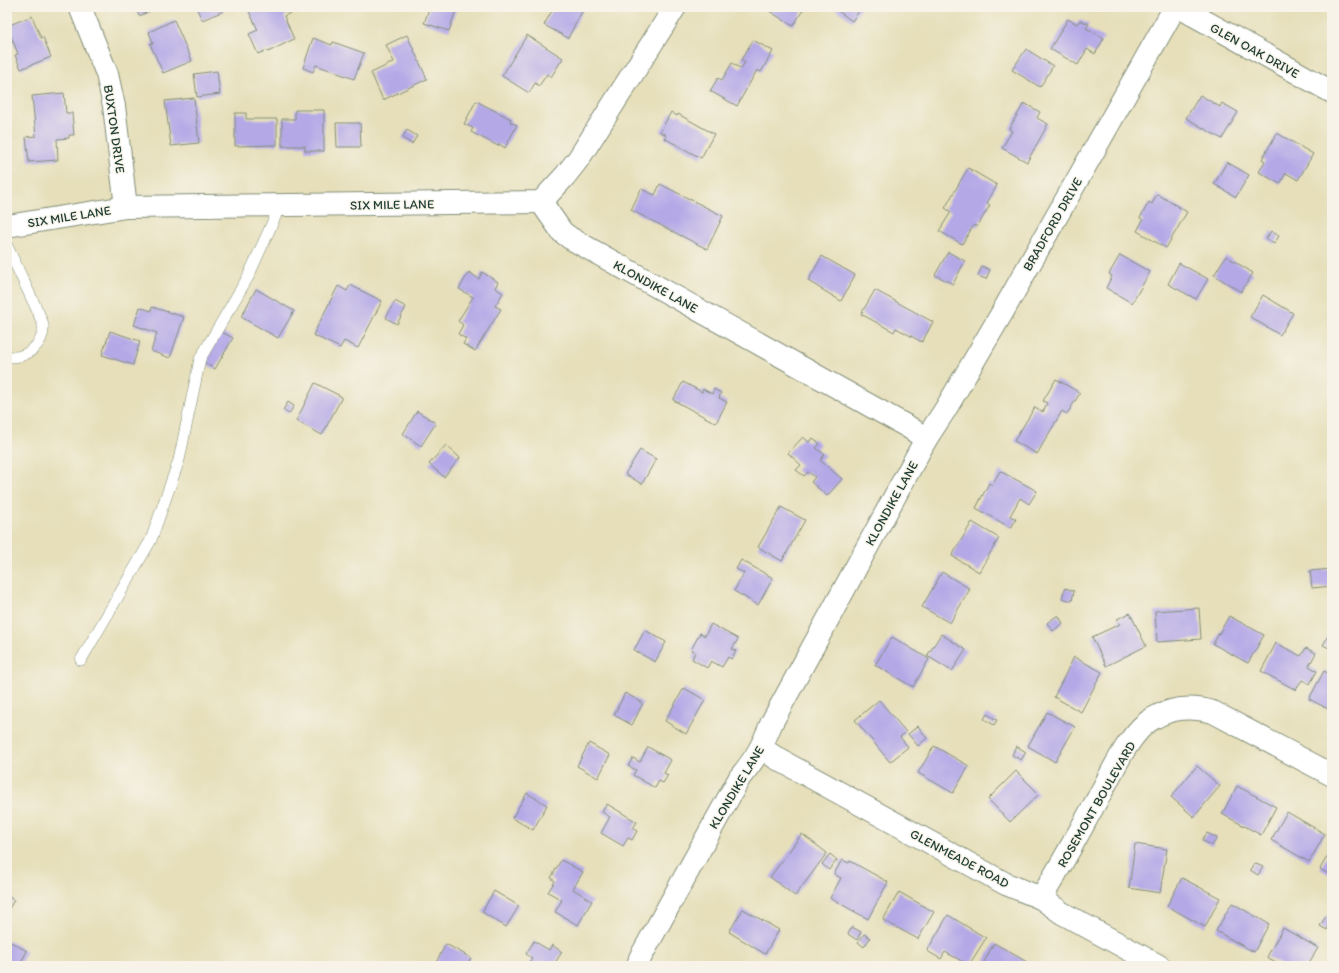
<svg xmlns="http://www.w3.org/2000/svg" width="1339" height="973" font-family="Itim,sans-serif">
	<rect width="100%" height="100%" fill="#f7f3e8"/>
	<filter id="ink" filterUnits="userSpaceOnUse"><feTurbulence type="fractalNoise" baseFrequency=".025" numOctaves="2"/><feDisplacementMap in="SourceGraphic" scale="8" xChannelSelector="R" yChannelSelector="G"/><feConvolveMatrix kernelMatrix="1 2 1 2 8 2 1 2 1" color-interpolation-filters="sRGB"/></filter>
	<filter id="wash" filterUnits="userSpaceOnUse"><feTurbulence type="fractalNoise" baseFrequency=".012" numOctaves="4" result="noise"/><feDisplacementMap in="SourceGraphic" scale="16" xChannelSelector="R" yChannelSelector="G"/><feGaussianBlur stdDeviation="0.9" result="paint"/><feColorMatrix in="noise" values="0 0 0 0 0 0 0 0 0 0 0 0 0 0 0 0 0 1.4 0 .05"/><feComposite in="paint" operator="in"/></filter>
	<g filter="url(#wash)">
		<rect width="100%" height="100%" fill="#e6dfba"/>
		<g id="blocks">
			<!-- building -->
			<g fill="#b4a8e7">
				<path d="M7 7H18L7 12Z"/>
				<path d="M135 7H160L139 16Z"/>
				<path d="M196 7H222L224 11 202 20Z"/>
				<path d="M247 7H303L284 16 294 39 268 52 267 50 258 54 249 34 258 30Z"/>
				<path d="M430 7H457L449 31 424 23Z"/>
				<path d="M554 7H577L583 10 568 38 544 25Z"/>
				<path d="M767 7H805L793 26 766 9Z"/>
				<path d="M834 7H862L852 21 834 8Z"/>
				<path d="M32 16 41 38 43 37 51 57 21 69 15 55 18 54 7 26Z"/>
				<path d="M1068 19 1077 24 1080 20 1089 24 1086 28 1104 38 1095 54 1087 49 1078 65 1050 49Z"/>
				<path d="M174 20 192 61 163 73 150 44 153 43 149 32Z"/>
				<path d="M407 35 427 79 383 100 371 73 394 62 386 45Z"/>
				<path d="M527 35 563 58 551 77 547 74 539 86 535 83 529 93 502 76Z"/>
				<path d="M313 38 332 45 333 42 364 53 354 79 316 65 313 72 303 68Z"/>
				<path d="M753 40 773 51 761 72 757 70 737 106 710 91 718 78 722 80 732 63 741 69 745 62 741 60Z"/>
				<path d="M1026 49 1053 66 1040 87 1012 70Z"/>
				<path d="M217 71 220 94 197 97 194 74Z"/>
				<path d="M64 93 66 113H72L74 135H69V138L57 139 58 160 29 162 26 137 36 136 32 96Z"/>
				<path d="M1200 95 1220 107 1222 103 1238 112 1222 139 1186 118Z"/>
				<path d="M194 98 199 143 171 146 165 101Z"/>
				<path d="M476 101 511 119 510 122 517 125 505 148 499 144 498 146 471 132 473 128 464 124Z"/>
				<path d="M1024 103 1040 112 1037 118 1048 124 1027 162 1002 148 1012 131 1009 129Z"/>
				<path d="M295 110H324V151H305V146H282V119H295Z"/>
				<path d="M671 112 677 116 678 114 714 134 701 158 664 138 666 135 660 132Z"/>
				<path d="M235 113H246V119H277V145L235 146Z"/>
				<path d="M336 123H360L361 147H337Z"/>
				<path d="M407 130 417 136 412 144 402 138Z"/>
				<path d="M1277 133 1313 154 1298 180 1286 173 1280 184 1259 172 1265 161 1262 159Z"/>
				<path d="M1227 162 1249 175 1236 197 1214 184Z"/>
				<path d="M968 168 997 185 987 203 990 205 977 227 974 225 962 244 939 231 951 212 945 208Z"/>
				<path d="M660 184 723 216 707 249 631 210 641 189 655 195Z"/>
				<path d="M1157 194 1187 212 1166 248 1137 231 1143 220 1140 218 1149 202 1152 204Z"/>
				<path d="M1271 231 1279 236 1274 244 1266 239Z"/>
				<path d="M948 252 965 261 953 284 935 275Z"/>
				<path d="M1120 255 1150 272 1132 303 1106 288 1112 276 1109 274Z"/>
				<path d="M822 256 855 275 841 301 808 281Z"/>
				<path d="M1226 256 1253 273 1241 292 1214 275Z"/>
				<path d="M1179 263 1208 279 1196 299 1168 284Z"/>
				<path d="M982 266 990 270 986 279 978 276Z"/>
				<path d="M469 272 479 279 482 272 498 282 495 288 503 293 495 306 501 309 475 351 463 344 466 339 458 334 463 325 458 321 473 297 459 289Z"/>
				<path d="M350 285 382 301 358 348 344 341 340 348 313 335 338 286 347 291Z"/>
				<path d="M256 289 294 311 278 338 241 317Z"/>
				<path d="M875 290 933 322 922 342 896 328 894 332 861 314Z"/>
				<path d="M1263 295 1293 313 1280 335 1250 317Z"/>
				<path d="M395 301 406 307 397 324 386 318Z"/>
				<path d="M140 307 151 311 152 307 184 317 170 358 151 351 157 333 134 325Z"/>
				<path d="M110 331 140 341 133 365 102 355Z"/>
				<path d="M220 331 233 338 215 369 203 362Z"/>
				<path d="M1056 379 1080 393 1067 414 1062 411 1037 454 1014 441 1035 407 1043 412 1047 403 1043 401Z"/>
				<path d="M683 382 702 392 703 389 712 394 714 389 721 393 719 398 727 402 716 423 673 400Z"/>
				<path d="M315 383 342 397 322 435 296 421Z"/>
				<path d="M288 402 294 406 289 414 283 410Z"/>
				<path d="M417 411 436 423 421 446 403 434Z"/>
				<path d="M803 437 809 442 813 438 820 444 816 448 825 455 820 460 842 479 827 496 811 482 815 477 808 472 804 476 796 470 801 465 788 453Z"/>
				<path d="M446 445 460 458 444 477 429 464Z"/>
				<path d="M640 450 656 459 642 484 625 474Z"/>
				<path d="M1000 471 1037 491 1029 504 1020 498 1010 516 1016 519 1011 528 976 508 989 483 992 485Z"/>
				<path d="M781 507 805 520 782 561 758 547Z"/>
				<path d="M972 522 999 538 979 572 952 556Z"/>
				<path d="M741 560 773 578 758 605 734 591 744 573 736 569Z"/>
				<path d="M1332 569V586L1312 588 1310 571Z"/>
				<path d="M942 572 970 589 950 623 922 607Z"/>
				<path d="M1065 588 1074 591 1072 601 1062 598Z"/>
				<path d="M1199 608 1201 639 1157 642 1155 611Z"/>
				<path d="M1130 613 1146 646 1106 666 1092 637 1120 624 1117 619Z"/>
				<path d="M1058 615 1063 623 1053 631 1047 623Z"/>
				<path d="M1229 616 1264 635 1248 663 1213 644Z"/>
				<path d="M711 624 738 639 732 649 736 651 731 659 728 657 722 667 711 661 707 668 692 659 695 652 691 650 700 633 705 636Z"/>
				<path d="M645 630 666 642 655 662 634 650Z"/>
				<path d="M941 634 966 650 952 671 927 656Z"/>
				<path d="M1328 636 1332 639V643L1329 648 1323 645Z"/>
				<path d="M892 637 929 659 913 687 875 665Z"/>
				<path d="M1276 643 1301 656 1306 648 1316 653 1309 666 1317 671 1310 684 1302 680 1296 690 1261 671Z"/>
				<path d="M1074 657 1102 672 1081 712 1054 697Z"/>
				<path d="M1324 671 1332 675V711L1309 699Z"/>
				<path d="M684 688 705 700 686 734 665 721Z"/>
				<path d="M625 693 643 703 632 725 614 715Z"/>
				<path d="M879 700 906 732 900 737 908 747 890 762 855 720Z"/>
				<path d="M1047 712 1075 727 1055 762 1028 746Z"/>
				<path d="M987 714 997 720 994 725 984 719Z"/>
				<path d="M918 726 927 738 918 746 908 734Z"/>
				<path d="M589 743 610 755 598 778 577 766Z"/>
				<path d="M934 746 969 766 953 793 918 773Z"/>
				<path d="M1016 746 1026 752 1021 760 1012 755Z"/>
				<path d="M648 747 671 760 664 773 668 775 663 783 659 781 655 788 633 775 636 770 628 766 633 758 640 762Z"/>
				<path d="M1197 766 1220 786 1194 817 1171 797Z"/>
				<path d="M1016 771 1039 794 1010 822 988 799Z"/>
				<path d="M1237 786 1276 807 1261 835 1222 814Z"/>
				<path d="M527 793 547 805 533 830 512 818Z"/>
				<path d="M607 804 637 822 633 828 637 831 632 840 628 838 623 846 601 833 610 817 602 812Z"/>
				<path d="M1287 812 1325 834 1309 862 1271 840Z"/>
				<path d="M1207 833 1217 838 1212 846 1202 840Z"/>
				<path d="M802 834 827 853 795 896 770 877Z"/>
				<path d="M1135 844 1167 849 1160 893 1129 888Z"/>
				<path d="M1332 848V876L1320 869Z"/>
				<path d="M830 854 837 860 829 870 822 864Z"/>
				<path d="M561 860 583 872 573 889 592 901 578 925 555 912 562 900 548 892 555 881 551 878Z"/>
				<path d="M842 860 849 863 850 861 888 882 868 919 830 898 841 878 834 874Z"/>
				<path d="M1254 863 1263 867 1258 875 1250 870Z"/>
				<path d="M1182 878 1220 898 1205 927 1167 906Z"/>
				<path d="M494 891 519 906 506 927 482 912Z"/>
				<path d="M899 892 934 912 918 939 883 920Z"/>
				<path d="M7 896 14 900 7 912Z"/>
				<path d="M1232 903 1269 924 1254 952 1216 931Z"/>
				<path d="M743 909 779 930 765 954 729 932Z"/>
				<path d="M948 915 986 938 969 965 945 952 941 959 927 951Z"/>
				<path d="M1326 916 1332 919 1327 930 1320 926Z"/>
				<path d="M852 927 861 932 857 940 848 934Z"/>
				<path d="M1283 928 1318 948 1307 966H1283L1267 957Z"/>
				<path d="M864 934 870 938 864 947 858 942Z"/>
				<path d="M7 940 27 951 19 966H7Z"/>
				<path d="M534 941 549 950 552 945 562 952 553 966H527L532 958 526 954Z"/>
				<path d="M994 943 1032 965 1031 966H982Z"/>
				<path d="M446 944 471 958 466 966H434Z"/>
			</g>
		</g>
	</g>
	<g filter="url(#ink)">
		<use href="#blocks" fill-opacity="0" stroke="#828e77" stroke-width="1"/>
		<g fill="none" stroke-linecap="round" stroke-linejoin="round">
			<!-- service casing -->
			<g stroke="#828e77" stroke-width="12">
				<g id="service">
					<path d="M7 246 39 314C40 318 43 323 43 326 45 344 24 361 7 356"/>
					<path d="M81 660 151 540 179 460 200 359 248 277 280 206"/>
				</g>
			</g>
			<!-- minor casing -->
			<g stroke="#828e77" stroke-width="24">
				<g id="minor">
					<path d="M80 7 107 74 114 106 126 207"/>
					<path d="M1179 7 1332 92"/>
					<path d="M926 439 945 410 1002 313 1175 7"/>
					<path d="M762 748 776 758 1006 884 1041 898 1062 913 1159 966"/>
					<path d="M1041 898C1061 866 1079 832 1098 798 1111 775 1129 732 1152 719 1172 707 1191 706 1213 712L1332 775"/>
				</g>
			</g>
			<!-- tertiary casing -->
			<g stroke="#828e77" stroke-width="24">
				<g id="tertiary">
					<path d="M541 202 562 232 570 238 910 428 926 439 772 722C762 746 757 757 740 777L640 958 638 966"/>
					<path d="M7 226 126 207 541 202 565 176 579 158 675 7"/>
				</g>
			</g>
			<!-- service -->
			<use href="#service" stroke="#fff" stroke-width="11"/>
			<!-- minor -->
			<use href="#minor" stroke="#fff" stroke-width="22"/>
			<!-- tertiary -->
			<use href="#tertiary" stroke="#fff" stroke-width="22"/>
		</g>
	</g>
	<g text-anchor="middle" stroke-width="3" stroke-linejoin="round" paint-order="stroke">
		<!-- street labels -->
		<g font-size="13" fill="#1f3d34" stroke="#f7f3e8">
			<text transform="translate(1255 50) rotate(29)" y="5">GLEN OAK DRIVE</text>
			<text transform="translate(115 129) rotate(82)" y="5">BUXTON DRIVE</text>
			<text transform="translate(392 204) rotate(-1)" y="5">SIX MILE LANE</text>
			<text transform="translate(69 216) rotate(-9)" y="5">SIX MILE LANE</text>
			<text transform="translate(1052 224) rotate(-60)" y="5">BRADFORD DRIVE</text>
			<text transform="translate(656 286) rotate(29)" y="5">KLONDIKE LANE</text>
			<text transform="translate(891 503) rotate(-61)" y="5">KLONDIKE LANE</text>
			<text transform="translate(736 787) rotate(-59)" y="5">KLONDIKE LANE</text>
			<text transform="translate(1096 804) rotate(-60)" y="5">ROSEMONT BOULEVARD</text>
			<text transform="translate(960 858) rotate(28)" y="5">GLENMEADE ROAD</text>
		</g>
	</g>
	<!-- margin -->
	<rect width="1339" height="973" fill="none" stroke="#f7f3e8" stroke-width="24"/>
</svg>
